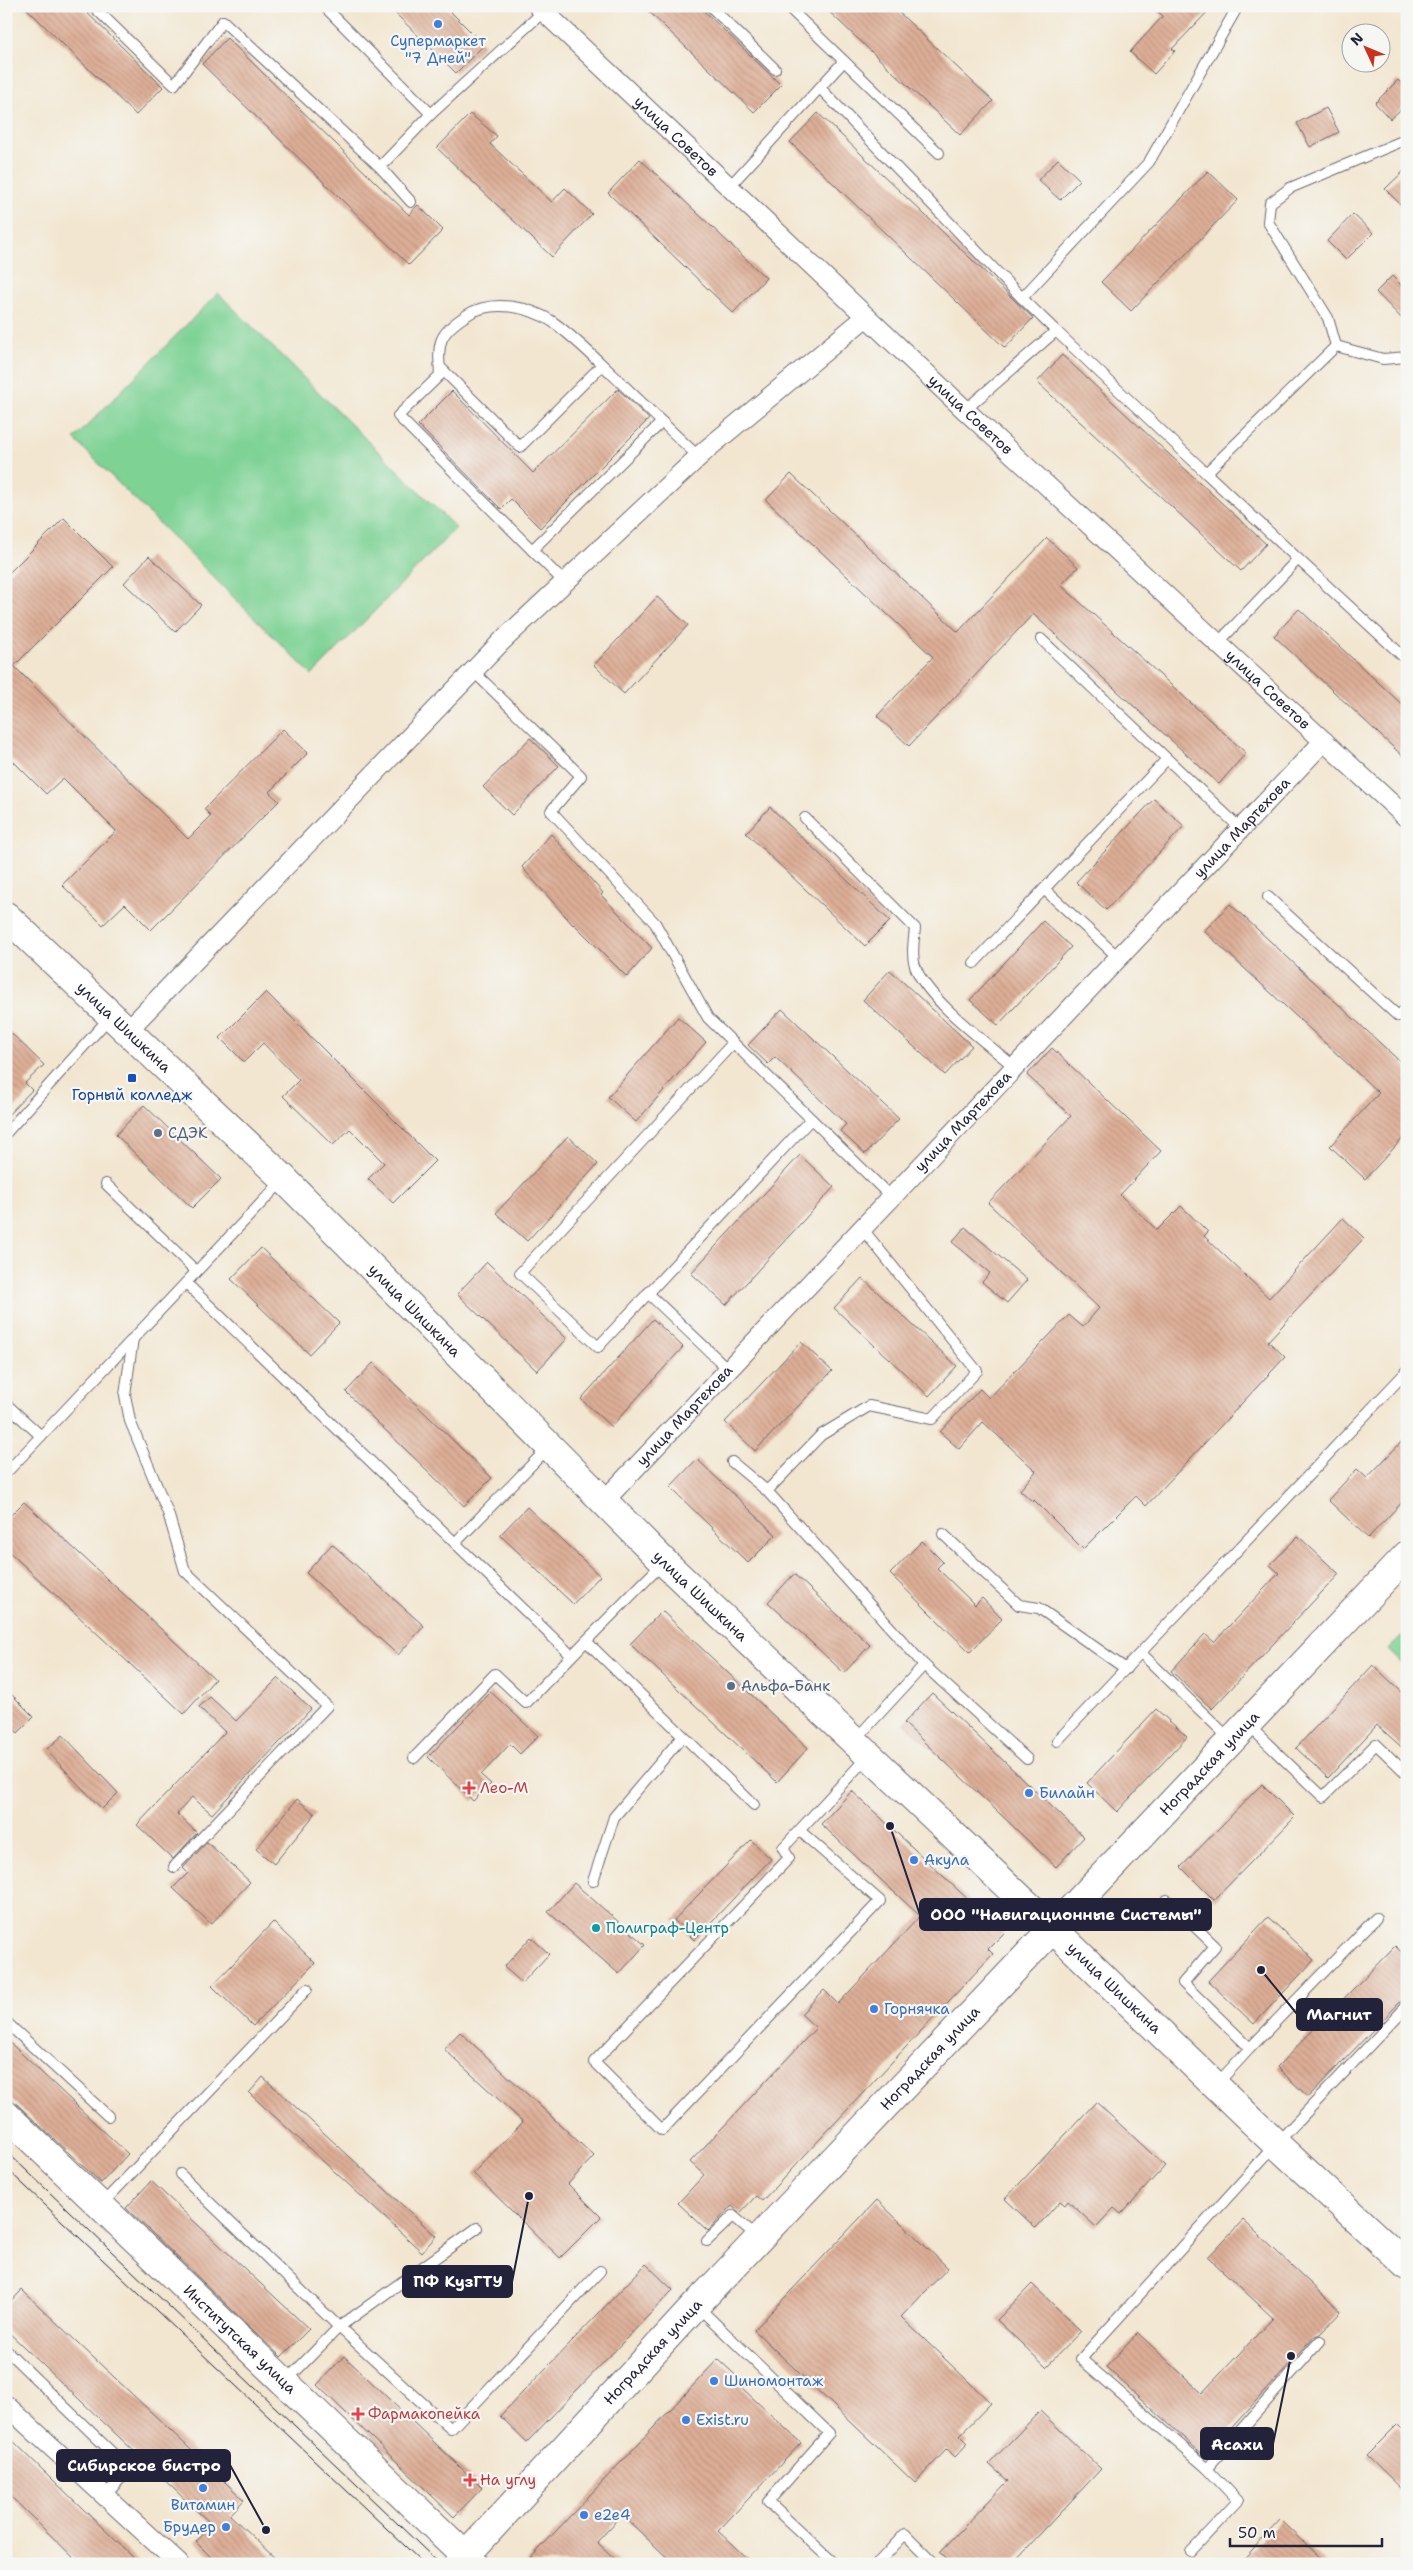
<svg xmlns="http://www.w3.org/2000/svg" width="1413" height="2570" font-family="'Shantell Sans',sans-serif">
	<defs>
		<pattern id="park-crowns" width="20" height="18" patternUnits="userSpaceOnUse" patternTransform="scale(1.25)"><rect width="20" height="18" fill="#7dd294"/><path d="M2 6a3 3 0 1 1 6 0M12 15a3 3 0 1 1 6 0" fill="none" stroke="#6cb480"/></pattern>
		<pattern id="building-back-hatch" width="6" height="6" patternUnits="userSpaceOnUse" patternTransform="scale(1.25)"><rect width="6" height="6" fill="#ddae96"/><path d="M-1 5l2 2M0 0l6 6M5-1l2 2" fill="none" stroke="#bd9582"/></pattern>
	</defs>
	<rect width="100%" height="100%" fill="#f6f6f2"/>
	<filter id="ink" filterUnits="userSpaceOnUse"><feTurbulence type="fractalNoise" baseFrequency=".02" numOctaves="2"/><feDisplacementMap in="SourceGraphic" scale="10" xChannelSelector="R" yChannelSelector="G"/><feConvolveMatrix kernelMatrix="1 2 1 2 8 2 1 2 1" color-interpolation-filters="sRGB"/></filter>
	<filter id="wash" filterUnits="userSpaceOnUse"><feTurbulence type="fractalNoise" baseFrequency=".0096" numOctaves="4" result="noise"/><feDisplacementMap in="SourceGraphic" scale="20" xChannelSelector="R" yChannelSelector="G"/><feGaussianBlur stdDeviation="1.12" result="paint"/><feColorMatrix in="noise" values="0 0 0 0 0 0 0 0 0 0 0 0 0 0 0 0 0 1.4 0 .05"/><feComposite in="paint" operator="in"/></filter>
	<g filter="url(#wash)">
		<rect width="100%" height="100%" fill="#f2e6d0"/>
		<!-- park -->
		<path fill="url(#park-crowns)" stroke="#507a68" d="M1407 1630V1668L1388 1650Z"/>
		<!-- pitch -->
		<path fill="#7dd294" stroke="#507a68" d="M218 293 456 528 312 675 74 439Z"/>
		<g id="blocks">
			<!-- building -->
			<g fill="url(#building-back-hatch)">
				<path d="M24 6H80L163 87 136 115Z"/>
				<path d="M388 6H445L484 45 456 73Z"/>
				<path d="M643 6H699L781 85 754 112Z"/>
				<path d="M823 6H892L993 101 960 135Z"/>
				<path d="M1152 6H1213L1172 49 1175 51 1154 74 1130 52 1163 16Z"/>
				<path d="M227 38 409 215 418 205 443 230 409 265 202 64Z"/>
				<path d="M1398 80 1407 89V104L1390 119 1375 103Z"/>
				<path d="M1326 108 1339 132 1310 147 1297 123Z"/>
				<path d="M818 113 1033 318 1005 348 790 142Z"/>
				<path d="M470 114 497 136 490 144 552 202 565 188 592 214 552 257 437 148Z"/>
				<path d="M640 159 766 278 733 313 608 193Z"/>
				<path d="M1058 159 1080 180 1060 200 1038 180Z"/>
				<path d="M1407 168V211L1385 189Z"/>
				<path d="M1208 171 1238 200 1131 311 1101 282Z"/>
				<path d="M1353 214 1373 233 1346 260 1327 241Z"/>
				<path d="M1392 276 1407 291V324L1376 292Z"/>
				<path d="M1062 355 1266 544 1241 571 1037 382Z"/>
				<path d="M618 389 649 419 540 528 511 499 501 509 418 425 452 391 533 473Z"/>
				<path d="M791 474 958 632 1047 538 1078 567 1061 585 1246 753 1219 784 1033 614 909 746 877 716 933 657 766 500Z"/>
				<path d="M64 518 113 567 14 666 188 839 211 816 204 809 283 729 308 753 269 792 279 801 151 930 125 904 103 925 62 885 116 831 63 778 46 794 6 754V576Z"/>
				<path d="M149 556 201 605 175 632 124 583Z"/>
				<path d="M657 597 688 625 624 694 594 665Z"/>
				<path d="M1299 609 1407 709V760L1274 636Z"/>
				<path d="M530 738 559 766 512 815 483 787Z"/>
				<path d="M1154 799 1184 826 1106 910 1076 882Z"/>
				<path d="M770 807 890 921 865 946 746 833Z"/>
				<path d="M551 834 603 893 601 895 652 948 627 977 574 924 573 925 522 867Z"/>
				<path d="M1230 904 1407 1068V1134L1365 1179 1330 1146 1379 1093 1204 931Z"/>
				<path d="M1043 921 1071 947 998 1025 970 1000Z"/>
				<path d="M890 970 972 1046 945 1075 863 1000Z"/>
				<path d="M266 992 435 1161 393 1203 368 1179 384 1163 350 1129 333 1145 283 1096 299 1080 263 1043 244 1062 220 1038Z"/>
				<path d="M782 1009 899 1119 865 1154 840 1131 846 1124 775 1057 768 1064 748 1045Z"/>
				<path d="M678 1017 706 1042 636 1122 608 1097Z"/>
				<path d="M6 1028 44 1065 25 1083 32 1090 6 1117Z"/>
				<path d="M1052 1048 1161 1151 1120 1195 1157 1230 1181 1206 1208 1232 1204 1236 1269 1298 1343 1218 1364 1238 1268 1341 1285 1357 1146 1506 1136 1496 1083 1549 1034 1500 1033 1502 1020 1490 1036 1471 983 1422 959 1449 940 1432 980 1389 989 1398 1069 1315 1083 1327 1099 1308 988 1203 1071 1116 1027 1075Z"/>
				<path d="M144 1105 221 1179 192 1208 116 1135Z"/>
				<path d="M568 1136 598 1164 527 1241 496 1213Z"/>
				<path d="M800 1155 834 1187 726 1305 691 1273Z"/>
				<path d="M965 1227 1027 1280 1007 1303 982 1282 990 1273 952 1242Z"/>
				<path d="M261 1248 339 1323 309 1354 231 1279Z"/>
				<path d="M487 1262 567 1339 537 1371 457 1294Z"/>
				<path d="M862 1278 957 1366 929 1396 834 1308Z"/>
				<path d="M653 1319 683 1347 611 1427 581 1399Z"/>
				<path d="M801 1342 832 1371 755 1451 725 1422Z"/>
				<path d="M373 1363 492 1478 464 1506 346 1392Z"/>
				<path d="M1407 1436V1497L1368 1538 1328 1500 1357 1469 1367 1478Z"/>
				<path d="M697 1459 776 1535 748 1563 670 1487Z"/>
				<path d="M24 1502 215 1679 184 1714 6 1549V1520Z"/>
				<path d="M527 1507 600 1576 573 1604 500 1535Z"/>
				<path d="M1298 1536 1339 1574 1212 1709 1171 1671 1205 1634 1214 1642 1279 1573 1270 1565Z"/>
				<path d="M922 1541 943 1562 937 1568 975 1605 982 1598 1002 1619 970 1652 890 1574Z"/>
				<path d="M332 1544 424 1626 398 1655 306 1573Z"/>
				<path d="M794 1574 870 1645 844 1673 768 1602Z"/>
				<path d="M662 1611 808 1748 777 1782 630 1644Z"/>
				<path d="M1373 1665 1407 1697V1752L1377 1725 1328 1778 1296 1748Z"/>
				<path d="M278 1678 311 1709 212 1814 192 1797 177 1814 197 1833 173 1859 137 1825 225 1732 199 1707 210 1697 236 1721Z"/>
				<path d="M6 1689 34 1717 18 1733 6 1721Z"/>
				<path d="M491 1692 538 1736 520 1754 510 1744 481 1775 491 1784 473 1801 428 1757Z"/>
				<path d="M932 1693 1084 1837 1056 1867 904 1723Z"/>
				<path d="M1156 1709 1187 1737 1117 1812 1087 1783Z"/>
				<path d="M63 1735 118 1793 102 1809 46 1750Z"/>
				<path d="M1262 1784 1295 1817 1214 1900 1181 1867Z"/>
				<path d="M852 1791 1004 1933 988 1949 993 1954 762 2201 756 2196 740 2213 732 2206 708 2231 678 2203 704 2175 690 2162 816 2028 801 2014 824 1990 838 2004 920 1916 821 1824Z"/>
				<path d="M297 1799 315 1814 274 1864 256 1849Z"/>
				<path d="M751 1840 771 1859 694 1940 674 1920Z"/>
				<path d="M207 1842 250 1882 211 1924 173 1888 188 1873 183 1868Z"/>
				<path d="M574 1883 645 1945 619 1974 548 1912Z"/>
				<path d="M1268 1917 1314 1960 1254 2024 1208 1981Z"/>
				<path d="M273 1922 315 1963 253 2026 212 1986Z"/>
				<path d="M531 1937 549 1954 522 1983 504 1967Z"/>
				<path d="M1395 1946 1407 1957V1995L1308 2097 1277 2067Z"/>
				<path d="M460 2032 594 2156 568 2184 601 2217 560 2258 473 2173 523 2122 444 2049Z"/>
				<path d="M6 2039 128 2154 101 2183 6 2094Z"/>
				<path d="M263 2077 436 2236 422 2252 249 2093Z"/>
				<path d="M1096 2102 1165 2166 1121 2214 1114 2208 1096 2227 1068 2201 1065 2205 1060 2201 1036 2228 1005 2199Z"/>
				<path d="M151 2181 309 2329 281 2357 126 2208Z"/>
				<path d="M877 2200 948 2268 901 2317 991 2403 960 2435 968 2443 955 2457 947 2449 915 2483 754 2330Z"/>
				<path d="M1243 2220 1341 2312 1320 2334 1315 2336 1205 2457 1106 2367 1138 2333 1202 2393 1273 2318 1208 2257Z"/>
				<path d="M646 2264 673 2290 527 2442 500 2416Z"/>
				<path d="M1032 2284 1081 2331 1046 2367 997 2320Z"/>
				<path d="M22 2290 244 2500 230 2515 281 2564H218L196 2542 212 2525 6 2330V2307Z"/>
				<path d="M344 2356 482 2488 454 2517 317 2385Z"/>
				<path d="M718 2359 745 2384 742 2388 801 2443 718 2531 753 2564H674L622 2515 597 2542 620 2564H525Z"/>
				<path d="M1040 2411 1101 2469 1012 2564H953L940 2552 1008 2481 989 2464Z"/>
				<path d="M1397 2425 1407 2435V2494L1367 2455Z"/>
				<path d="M6 2434 53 2480 140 2564H80L35 2520 6 2492Z"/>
				<path d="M1280 2520 1326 2564H1239Z"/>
			</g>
		</g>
	</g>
	<g filter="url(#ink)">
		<use href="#blocks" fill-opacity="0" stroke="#6b676f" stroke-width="1"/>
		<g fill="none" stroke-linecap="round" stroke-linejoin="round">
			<!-- service casing -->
			<g stroke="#6b676f" stroke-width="12">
				<g id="service">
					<path d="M93 6 174 85 223 21 380 167 411 202"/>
					<path d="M324 6 431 114 380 167"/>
					<path d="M710 6 775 69"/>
					<path d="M844 61 939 153"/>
					<path d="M820 88 1022 298"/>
					<path d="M431 114 543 12"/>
					<path d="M729 187 844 61 787 6"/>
					<path d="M1056 331 1206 473"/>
					<path d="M1336 346 1383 359 1407 357"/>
					<path d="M440 367 520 447 602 365"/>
					<path d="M965 410 1056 331 1022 298 1149 162 1238 6"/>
					<path d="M532 550 662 422"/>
					<path d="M1298 559 1407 660"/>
					<path d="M564 582 398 416 440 375C438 343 437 334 467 315 491 299 529 306 553 322 574 337 594 357 613 375 641 402 670 430 699 457"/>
					<path d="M1041 639 1241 829"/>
					<path d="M1218 643 1298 559 1206 473 1336 346 1328 318 1268 222 1270 203 1290 188 1407 139"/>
					<path d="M473 671 581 776 551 811 655 923 708 1018 890 1196"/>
					<path d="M805 818 915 928C914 940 911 954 915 966 926 999 988 1044 1016 1068"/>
					<path d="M1044 889 1119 958"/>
					<path d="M1268 897 1398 1016 1407 1008"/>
					<path d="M974 963 1167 759"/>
					<path d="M733 1043 520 1273 598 1347 811 1119"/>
					<path d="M6 1133 110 1017"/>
					<path d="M106 1184 196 1271"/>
					<path d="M186 1283 571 1655"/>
					<path d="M648 1293 728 1369"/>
					<path d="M133 1338 125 1395 130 1421 168 1513 185 1571 327 1706 174 1867"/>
					<path d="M6 1404 41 1436"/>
					<path d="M732 1462 767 1491 924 1665 1027 1759"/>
					<path d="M6 1473 284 1179"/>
					<path d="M767 1491 821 1435 869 1406 932 1419 977 1371 861 1227"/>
					<path d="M943 1534 1019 1605 1039 1608 1126 1669"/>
					<path d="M455 1543 549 1447"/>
					<path d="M664 1562 586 1641 754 1805"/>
					<path d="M1141 1653 1231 1740"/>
					<path d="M1248 1725 1323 1797 1376 1744 1407 1774"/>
					<path d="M855 1740 924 1665"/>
					<path d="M1057 1741 1407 1371"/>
					<path d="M414 1758 495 1674 526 1703 586 1641"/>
					<path d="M800 1831 880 1901 662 2130 594 2062 789 1858 783 1848 868 1756"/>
					<path d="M593 1881 614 1817 682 1737"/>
					<path d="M1167 1900 1215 1946 1183 1983 1250 2048 1216 2085"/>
					<path d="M6 2022 108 2116"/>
					<path d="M1250 2048 1376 1918"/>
					<path d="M180 2174 339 2327 285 2382"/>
					<path d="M101 2205 307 1989"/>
					<path d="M477 2228 339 2327 451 2429 600 2271"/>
					<path d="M707 2241 733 2216 759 2238"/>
					<path d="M696 2305 829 2433 768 2502 835 2564"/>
					<path d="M6 2350 129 2469 105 2496"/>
					<path d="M1207 2468 1320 2341"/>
					<path d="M1191 2551 1238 2501 1207 2468 1081 2359 1276 2144 1407 2006"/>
					<path d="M877 2564 905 2534 935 2564"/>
				</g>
			</g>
			<!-- minor casing -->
			<g stroke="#6b676f" stroke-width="21">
				<g id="minor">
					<path id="s1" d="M538 6 965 410 1407 818"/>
					<path d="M128 1030 503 640 707 449 866 317"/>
					<path id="s2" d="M603 1502C842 1248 1084 995 1324 741"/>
					<path d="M6 2405 179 2564"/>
				</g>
			</g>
			<!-- secondary casing -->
			<g stroke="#6b676f" stroke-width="30">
				<g id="secondary">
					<path id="s3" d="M6 916 284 1179 664 1562 1053 1929 1276 2144 1407 2266"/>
					<path id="s4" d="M6 2115 474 2564"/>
				</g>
			</g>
			<!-- primary casing -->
			<g stroke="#6b676f" stroke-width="30">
				<g id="primary">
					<path id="s5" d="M458 2564 696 2305 1407 1555"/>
				</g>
			</g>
			<!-- service -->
			<use href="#service" stroke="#fff" stroke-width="10"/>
			<!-- minor -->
			<use href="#minor" stroke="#fff" stroke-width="19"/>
			<!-- secondary -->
			<use href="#secondary" stroke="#fff" stroke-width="28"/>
			<!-- primary -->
			<use href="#primary" stroke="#fff" stroke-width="28"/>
			<!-- tram -->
			<g stroke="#22223b" stroke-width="1">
				<path d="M6 2151 440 2564"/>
				<path d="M6 2168 424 2564"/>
			</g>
		</g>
	</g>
	<!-- markers -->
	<g fill="#3f7fe0" stroke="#f6f6f2" stroke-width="2">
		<circle cx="438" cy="24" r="5"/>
		<circle cx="1029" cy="1793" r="5"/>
		<circle cx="914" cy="1860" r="5"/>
		<circle cx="874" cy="2009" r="5"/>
		<circle cx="714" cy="2381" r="5"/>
		<circle cx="686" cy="2420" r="5"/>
		<circle cx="203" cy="2488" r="5"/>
		<circle cx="584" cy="2515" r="5"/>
		<circle cx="226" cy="2527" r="5"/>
	</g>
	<rect fill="#1a4fb4" stroke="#f6f6f2" stroke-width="2" x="127" y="1073" width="10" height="10" rx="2.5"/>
	<g fill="#5c6f8a" stroke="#f6f6f2" stroke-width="2">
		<circle cx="158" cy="1133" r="5"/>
		<circle cx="731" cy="1686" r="5"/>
	</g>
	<g fill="#e0444e" stroke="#f6f6f2" stroke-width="2">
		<path d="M466.5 1780.5h5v5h5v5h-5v5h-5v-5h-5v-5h5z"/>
		<path d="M355.5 2406.5h5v5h5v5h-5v5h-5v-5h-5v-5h5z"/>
		<path d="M467.5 2472.5h5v5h5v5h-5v5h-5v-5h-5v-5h5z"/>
	</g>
	<circle fill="#0f9aa8" stroke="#f6f6f2" stroke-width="2" cx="596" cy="1928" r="5"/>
	<g text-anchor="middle" stroke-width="4.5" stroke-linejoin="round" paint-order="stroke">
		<!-- shop labels -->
		<g font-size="15" fill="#366cbe" stroke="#f6f6f2" text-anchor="start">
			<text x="438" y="46" text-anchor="middle">Супермаркет<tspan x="438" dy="17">"7 Дней"</tspan></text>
			<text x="1039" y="1798">Билайн</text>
			<text x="924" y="1865">Акула</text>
			<text x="884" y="2014">Горнячка</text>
			<text x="724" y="2386">Шиномонтаж</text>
			<text x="696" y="2425">Exist.ru</text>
			<text x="203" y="2510" text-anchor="middle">Витамин</text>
			<text x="594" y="2520">e2e4</text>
			<text x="216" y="2532" text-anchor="end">Брудер</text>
		</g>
		<!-- street labels -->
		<g font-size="15" fill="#22223b" stroke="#f6f6f2">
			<text dy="5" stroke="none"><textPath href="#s1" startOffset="190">улица Советов</textPath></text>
			<text dy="5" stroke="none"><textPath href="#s1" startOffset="595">улица Советов</textPath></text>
			<text dy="5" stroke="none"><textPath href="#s1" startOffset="1000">улица Советов</textPath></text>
			<text dy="5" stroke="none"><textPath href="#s2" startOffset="929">улица Мартехова</textPath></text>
			<text dy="5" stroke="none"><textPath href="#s3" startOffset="162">улица Шишкина</textPath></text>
			<text dy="5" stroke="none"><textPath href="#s2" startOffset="524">улица Мартехова</textPath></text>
			<text dy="5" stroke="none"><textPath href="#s3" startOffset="568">улица Шишкина</textPath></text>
			<text dy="5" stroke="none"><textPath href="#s2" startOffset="119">улица Мартехова</textPath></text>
			<text dy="5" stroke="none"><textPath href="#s3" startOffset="972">улица Шишкина</textPath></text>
			<text dy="5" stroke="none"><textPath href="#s5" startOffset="1098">Ноградская улица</textPath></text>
			<text dy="5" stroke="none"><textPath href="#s3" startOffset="1542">улица Шишкина</textPath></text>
			<text dy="5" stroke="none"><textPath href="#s5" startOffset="692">Ноградская улица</textPath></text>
			<text dy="5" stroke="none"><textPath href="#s4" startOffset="324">Институтская улица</textPath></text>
			<text dy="5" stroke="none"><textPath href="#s5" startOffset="288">Ноградская улица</textPath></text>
		</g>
		<!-- transit labels -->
		<g font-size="15" fill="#164399" stroke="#f6f6f2">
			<text x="132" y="1100">Горный колледж</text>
		</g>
		<!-- service labels -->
		<g font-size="15" fill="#4e5e75" stroke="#f6f6f2" text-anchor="start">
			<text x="168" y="1138">СДЭК</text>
			<text x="741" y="1691">Альфа-Банк</text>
		</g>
		<!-- health labels -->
		<g font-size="15" fill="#be3a42" stroke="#f6f6f2" text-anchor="start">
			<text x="480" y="1793">Лео-М</text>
			<text x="368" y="2419">Фармакопейка</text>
			<text x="480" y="2485">На углу</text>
		</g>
		<!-- culture labels -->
		<g font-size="15" fill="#0d838f" stroke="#f6f6f2" text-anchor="start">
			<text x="606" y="1933">Полиграф-Центр</text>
		</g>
	</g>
	<!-- callouts -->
	<path fill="none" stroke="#22223b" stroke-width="2" d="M890 1826L920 1915M1261 1970L1297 2014M529 2196L512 2282M1291 2356L1273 2444M266 2530L230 2465"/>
	<g fill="#22223b" stroke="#f6f6f2" stroke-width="2">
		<circle cx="890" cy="1826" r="5"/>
		<circle cx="1261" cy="1970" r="5"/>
		<circle cx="529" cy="2196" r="5"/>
		<circle cx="1291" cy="2356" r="5"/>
		<circle cx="266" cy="2530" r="5"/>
	</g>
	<g fill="#22223b" stroke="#22223b" stroke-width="2">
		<rect x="920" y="1899" width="291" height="31" rx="5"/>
		<rect x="1297" y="1999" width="85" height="31" rx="5"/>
		<rect x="403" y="2266" width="109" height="31" rx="5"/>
		<rect x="1201" y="2428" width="72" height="31" rx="5"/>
		<rect x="57" y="2450" width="173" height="31" rx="5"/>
	</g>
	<g font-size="16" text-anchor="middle" font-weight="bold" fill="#fff">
		<text x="1066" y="1920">ООО "Навигационные Системы"</text>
		<text x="1339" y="2020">Магнит</text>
		<text x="458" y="2287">ПФ КузГТУ</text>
		<text x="1237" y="2450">Асахи</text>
		<text x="144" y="2471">Сибирское бистро</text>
	</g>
	<!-- margin -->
	<rect width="1413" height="2570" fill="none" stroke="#f6f6f2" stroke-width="25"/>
	<!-- north arrow -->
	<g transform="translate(1366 48) rotate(314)"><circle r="24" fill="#f6f6f2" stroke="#a1a1a9"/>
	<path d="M0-4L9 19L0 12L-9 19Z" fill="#c8321e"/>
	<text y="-8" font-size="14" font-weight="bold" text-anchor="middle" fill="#22223b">N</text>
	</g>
	<!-- scale -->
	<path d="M1230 2538v8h152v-8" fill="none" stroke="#22223b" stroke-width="2.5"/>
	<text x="1238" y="2538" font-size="15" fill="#22223b" stroke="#f6f6f2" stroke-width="4" paint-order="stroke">50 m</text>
</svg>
